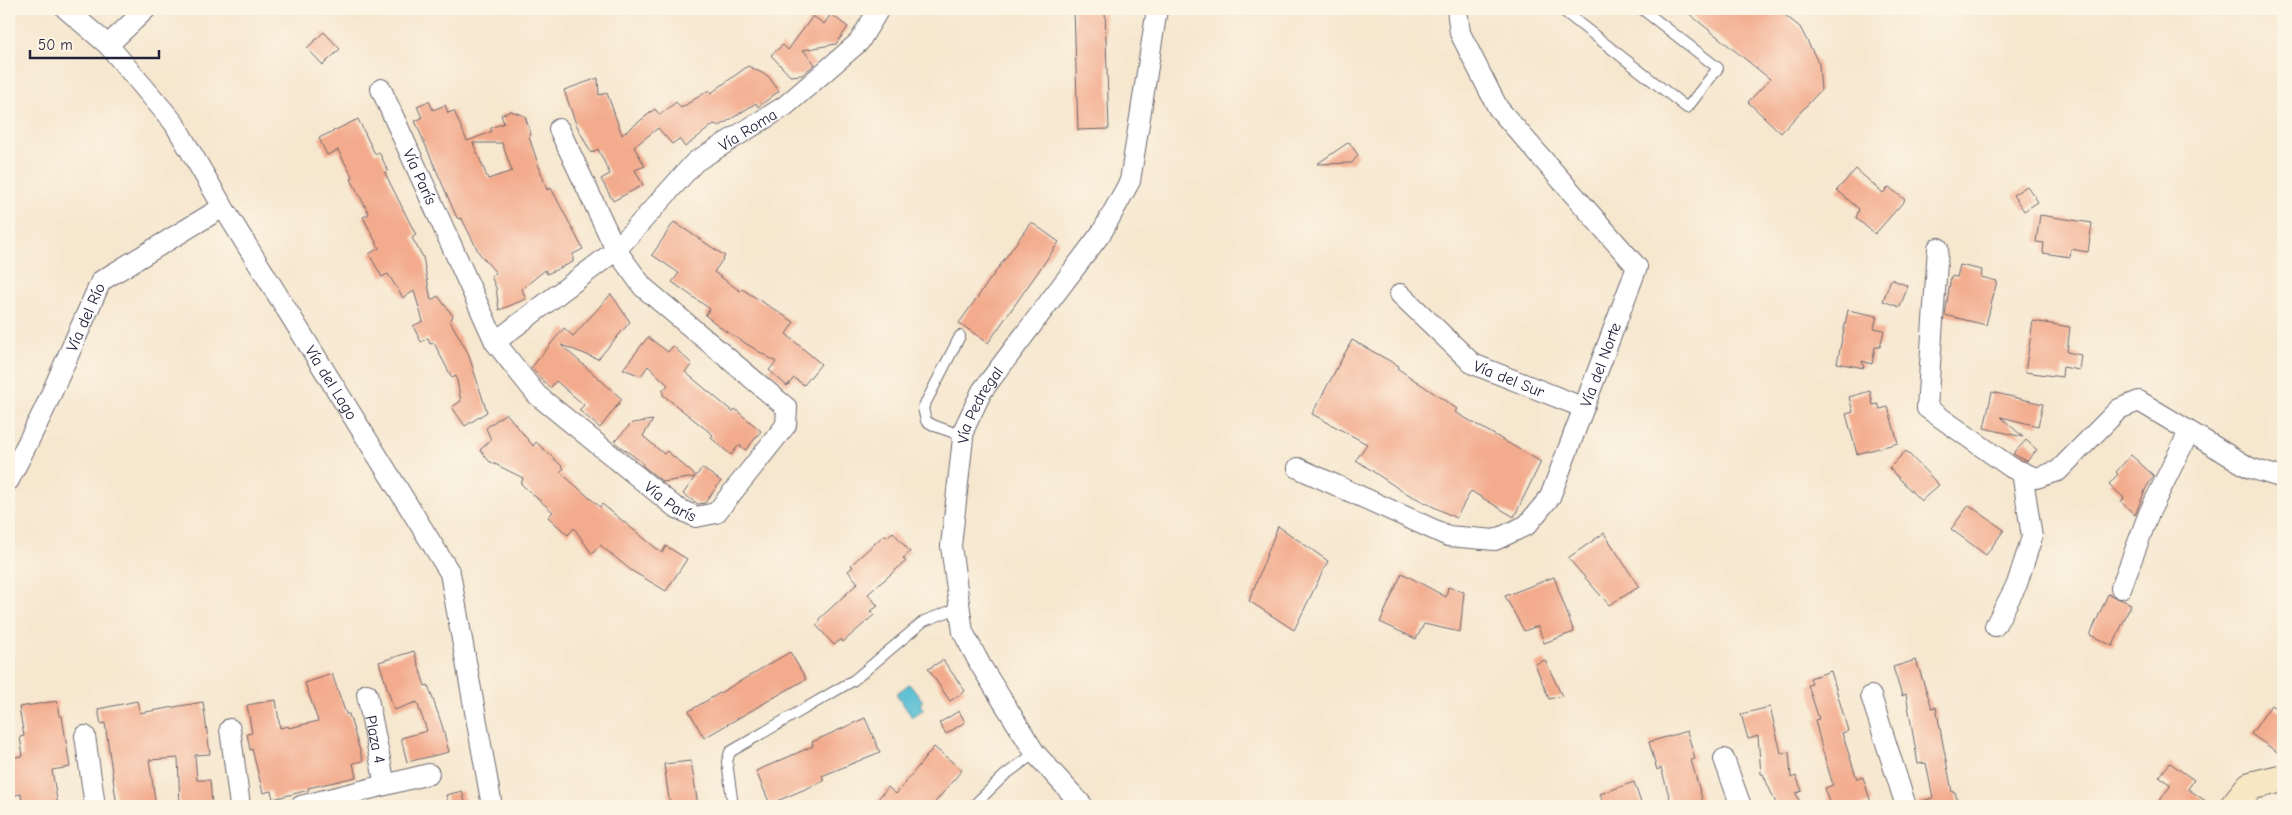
<svg xmlns="http://www.w3.org/2000/svg" width="2292" height="815" font-family="'Comic Neue',sans-serif">
	<rect width="100%" height="100%" fill="#fcf5e5"/>
	<filter id="ink" filterUnits="userSpaceOnUse"><feTurbulence type="fractalNoise" baseFrequency=".02" numOctaves="2"/><feDisplacementMap in="SourceGraphic" scale="10" xChannelSelector="R" yChannelSelector="G"/><feConvolveMatrix kernelMatrix="1 2 1 2 8 2 1 2 1" color-interpolation-filters="sRGB"/></filter>
	<filter id="wash" filterUnits="userSpaceOnUse"><feTurbulence type="fractalNoise" baseFrequency=".0096" numOctaves="4" result="noise"/><feDisplacementMap in="SourceGraphic" scale="20" xChannelSelector="R" yChannelSelector="G"/><feGaussianBlur stdDeviation="1.12" result="paint"/><feColorMatrix in="noise" values="0 0 0 0 0 0 0 0 0 0 0 0 0 0 0 0 0 1.4 0 .05"/><feComposite in="paint" operator="in"/></filter>
	<g filter="url(#wash)">
		<rect width="100%" height="100%" fill="#f6e7cf"/>
		<!-- water -->
		<path fill="#55bdd3" stroke="#3c7087" d="M909 684 923 701 920 703 924 709 912 717 896 694Z"/>
		<g id="blocks">
			<!-- building -->
			<g fill="#f3ab8d" fill-rule="evenodd">
				<path d="M1074 9H1105L1109 129 1078 130Z"/>
				<path d="M1683 9H1777L1800 27 1819 64 1821 90 1781 133 1748 102 1770 79Z"/>
				<path d="M831 14 848 27 836 44 803 50 815 64 802 75 790 76 771 55 783 45 788 50 813 16 824 24Z"/>
				<path d="M324 32 340 49 323 65 307 48Z"/>
				<path d="M748 66 768 76 779 91 758 107 756 103 720 126 714 124 685 147 679 139 672 144 658 128 634 147 645 166 635 170 643 185 613 201 601 179 610 174 598 149 591 153 576 124 564 90 598 78 599 95 607 93 622 135 655 109 660 115 676 102 681 108 709 90 711 93Z"/>
				<path d="M429 101 433 110 445 105 448 113 454 111 467 141 491 132V128L504 123 501 115 511 111 525 116 531 135 529 137 547 190 551 188 583 249 573 254V262L547 274 545 270 522 289 526 299 499 310 496 288 491 276 496 273 479 253 462 219 457 218 415 121 422 118 417 106ZM473 143H502L512 171 488 179Z"/>
				<path d="M358 119 375 154 379 152 388 171 385 173 416 235 412 238 423 257 431 300 438 296 453 316 450 321 468 353 487 412 465 426 452 407 461 401 456 376 452 378 434 343 430 344 428 338 421 342 413 326 423 321 414 291 403 298 388 274 382 277 369 254 379 248 363 217 369 214 351 179 353 178 338 150 327 155 319 138Z"/>
				<path d="M1349 142 1358 155 1352 163 1317 164Z"/>
				<path d="M1856 169 1883 193 1889 187 1905 200 1875 234 1856 218 1859 209 1837 190Z"/>
				<path d="M2027 186 2038 202 2024 211 2013 195Z"/>
				<path d="M2040 215 2092 223 2088 252 2071 249 2070 257 2043 253 2044 243 2036 242Z"/>
				<path d="M674 222 725 256 714 272 740 291 742 289 794 322 786 334 821 364 804 385 794 378 787 386 769 370 776 362 724 330 705 315 710 309 672 282 679 273 652 255Z"/>
				<path d="M1031 222 1059 242 988 343 959 323Z"/>
				<path d="M1960 265 1982 270 1981 277 1997 281 1986 325 1945 315 1951 276 1957 277Z"/>
				<path d="M1891 279 1908 286 1900 307 1883 301Z"/>
				<path d="M611 294 630 322 598 359 561 345 622 399 600 428 579 410 584 405 556 381 550 388 531 368 564 328 573 336Z"/>
				<path d="M1848 310 1877 316 1874 328 1884 330 1880 347H1875L1872 364 1862 361 1864 368 1837 363Z"/>
				<path d="M2033 321 2070 327 2067 352 2081 355 2079 370 2063 367 2062 377 2025 372Z"/>
				<path d="M648 337 668 352 673 346 692 364 685 372 733 412 735 409 761 431 746 450 739 445 731 455 711 438 713 435 663 395V390L668 385 648 366 641 376 623 369Z"/>
				<path d="M1352 340 1399 366 1397 368 1457 409 1455 412 1541 462 1514 517 1471 491 1456 518 1402 491 1356 460 1367 444 1312 414Z"/>
				<path d="M1870 391 1873 405 1878 404 1880 409 1888 407 1898 443 1857 454 1846 414 1853 412 1849 397Z"/>
				<path d="M1992 392 2043 404 2038 426 2001 417 2023 437 1984 428Z"/>
				<path d="M506 413 533 446 536 442 564 468 560 472 600 507 602 504 662 553 666 546 687 559 666 591 632 571 600 545 592 554 574 528 568 535 548 517 553 512 521 484 523 478 489 461 480 450 491 440 486 428Z"/>
				<path d="M653 420 643 436 664 454 667 451 696 476 702 468 721 481 705 503 698 504 683 494 695 477 663 482 642 465 643 463 614 442 632 423Z"/>
				<path d="M2026 440 2037 450 2027 461 2013 454Z"/>
				<path d="M1906 451 1939 485 1921 501 1889 468Z"/>
				<path d="M2131 455 2154 476 2146 488 2135 515 2121 502 2124 498 2109 484 2118 474 2116 472Z"/>
				<path d="M1969 505 2004 530 1986 555 1951 529Z"/>
				<path d="M1278 526 1328 561 1294 630 1249 601Z"/>
				<path d="M893 532 910 552 903 558 906 561 868 594 878 606 871 611 874 615 843 642 841 639 834 645 816 625 821 621 819 619 858 583 848 571 853 567 851 565 885 534 887 537Z"/>
				<path d="M1604 533 1639 587 1609 605 1568 558Z"/>
				<path d="M1402 573 1446 597 1448 587 1464 592 1460 632 1424 624 1416 639 1380 622Z"/>
				<path d="M1554 577 1574 632 1544 643 1538 626 1524 631 1505 596Z"/>
				<path d="M2108 594 2131 604 2113 646 2090 635Z"/>
				<path d="M414 651 425 686 428 685 442 725 449 752 407 762 401 738 427 731 417 702 394 710 379 662Z"/>
				<path d="M790 652 806 679 704 738 689 711Z"/>
				<path d="M943 660 965 691 950 701 928 669Z"/>
				<path d="M1545 660 1562 696 1549 699 1535 664Z"/>
				<path d="M1916 660 1932 708 1936 707 1952 792H1955L1959 806H1918V802L1933 798 1926 763 1918 764 1906 694 1902 696 1893 667Z"/>
				<path d="M1831 671 1848 731 1842 733 1857 779 1863 777 1871 803 1860 806H1830L1825 788 1833 785 1823 752 1815 720 1819 719 1808 685 1812 684 1810 678Z"/>
				<path d="M332 674 346 714H349L363 761 353 763 356 777 308 788 309 790 273 799 271 791 263 793 252 749 250 750 247 734 252 733 247 705 276 700 280 728 288 726 289 728 318 721 305 683Z"/>
				<path d="M57 701 59 716H62L70 767 52 770 58 806H22L21 794 9 796V758L23 756 20 737 24 736 19 707Z"/>
				<path d="M137 701 140 713 203 702 210 754 195 755 197 780H210L212 805 180 806 178 758 149 760 156 806H117L105 723 101 724 98 709Z"/>
				<path d="M2271 705 2283 713V756L2251 734Z"/>
				<path d="M1770 707 1781 753 1789 752 1791 778 1796 776 1802 791 1796 793 1800 803 1793 806H1777L1763 774H1761L1758 736 1748 739 1741 714Z"/>
				<path d="M959 711 965 722 946 734 939 723Z"/>
				<path d="M865 718 880 752 822 776 824 781 770 804 756 771 813 746 812 742Z"/>
				<path d="M1687 731 1695 759 1691 760 1704 806H1672L1661 768 1657 770 1649 742Z"/>
				<path d="M934 747 962 770 932 806H872L888 787 896 794Z"/>
				<path d="M691 761 698 806H670L664 764Z"/>
				<path d="M2170 763 2194 780 2188 789 2213 806H2156L2171 785 2159 777Z"/>
				<path d="M1634 782 1641 803 1633 806H1604L1600 794Z"/>
				<path d="M462 791 466 806H449L446 795Z"/>
			</g>
		</g>
	</g>
	<g filter="url(#ink)">
		<use href="#blocks" fill-opacity="0" stroke="#6c676f" stroke-width="1"/>
		<g fill="none" stroke-linecap="round" stroke-linejoin="round">
			<!-- lane casing -->
			<g stroke="#6c676f" stroke-width="12">
				<g id="lane">
					<path d="M1561 9 1687 108 1718 68 1642 9"/>
					<path d="M960 336 923 408 926 421 935 426 963 436"/>
					<path d="M733 806 727 762 730 752 854 680 924 621 958 608"/>
					<path d="M973 806 1005 775 1035 753"/>
				</g>
			</g>
			<!-- street casing -->
			<g stroke="#6c676f" stroke-width="22">
				<g id="street">
					<path id="s1" d="M66 9 108 45 174 123 223 207 450 573 492 806"/>
					<path d="M108 45 146 9"/>
					<path id="s2" d="M381 89 495 342 537 395 675 507 696 517 716 513 786 425 787 408 643 287 616 250 559 129"/>
					<path d="M1938 248 1927 408 2012 468 2036 478 2058 471 2119 409 2139 401 2250 468 2283 478"/>
					<path id="s3" d="M1400 294 1473 364 1582 407"/>
					<path id="s4" d="M495 342 616 250 695 162 785 106 859 42 879 9"/>
					<path id="s5" d="M1298 468 1448 536 1495 540 1527 525 1550 497 1637 267 1498 108 1460 33 1457 9"/>
					<path id="s6" d="M9 480 44 410 101 281 223 207"/>
					<path d="M2121 588 2149 513 2189 432"/>
					<path d="M1995 626 2017 584 2032 537 2022 472"/>
					<path id="s7" d="M367 694 385 785"/>
					<path d="M1871 696 1906 806"/>
					<path d="M230 729 240 806"/>
					<path d="M85 736 95 806"/>
					<path d="M1724 759 1741 806"/>
					<path d="M301 806 429 774"/>
					<path id="s8" d="M1083 806 1035 753 981 666 963 632 951 546 964 429 982 391 1102 232 1130 181 1157 9"/>
				</g>
			</g>
			<!-- secondary casing -->
			<g stroke="#6c676f" stroke-width="30">
				<path id="secondary" d="M2234 806 2250 786 2283 778"/>
			</g>
			<!-- lane -->
			<use href="#lane" stroke="#fff" stroke-width="10"/>
			<!-- street -->
			<use href="#street" stroke="#fff" stroke-width="20"/>
			<!-- secondary -->
			<use href="#secondary" stroke="#f8e7c3" stroke-width="28"/>
		</g>
	</g>
	<g text-anchor="middle" stroke-width="4.5" stroke-linejoin="round" paint-order="stroke">
		<!-- street labels -->
		<g font-size="16" fill="#22223b" stroke="#fcf5e5">
			<text dy="6" stroke="none"><textPath href="#s4" startOffset="332">Vía Roma</textPath></text>
			<text dy="6" stroke="none"><textPath href="#s2" startOffset="96">Vía París</textPath></text>
			<text dy="6" stroke="none"><textPath href="#s6" startOffset="180">Vía del Río</textPath></text>
			<text dy="6" stroke="none"><textPath href="#s5" startOffset="425">Vía del Norte</textPath></text>
			<text dy="6" stroke="none"><textPath href="#s3" startOffset="140">Vía del Sur</textPath></text>
			<text dy="6" stroke="none"><textPath href="#s1" startOffset="461">Vía del Lago</textPath></text>
			<text dy="6" stroke="none"><textPath href="#s8" startOffset="445">Vía Pedregal</textPath></text>
			<text dy="6" stroke="none"><textPath href="#s2" startOffset="516">Vía París</textPath></text>
			<text dy="6" stroke="none"><textPath href="#s7" startOffset="46">Plaza 4</textPath></text>
		</g>
	</g>
	<!-- margin -->
	<rect width="2292" height="815" fill="none" stroke="#fcf5e5" stroke-width="30"/>
	<!-- scale -->
	<path d="M30 50v8h129v-8" fill="none" stroke="#22223b" stroke-width="2.5"/>
	<text x="38" y="50" font-size="15" fill="#22223b" stroke="#fcf5e5" stroke-width="4" paint-order="stroke">50 m</text>
</svg>
